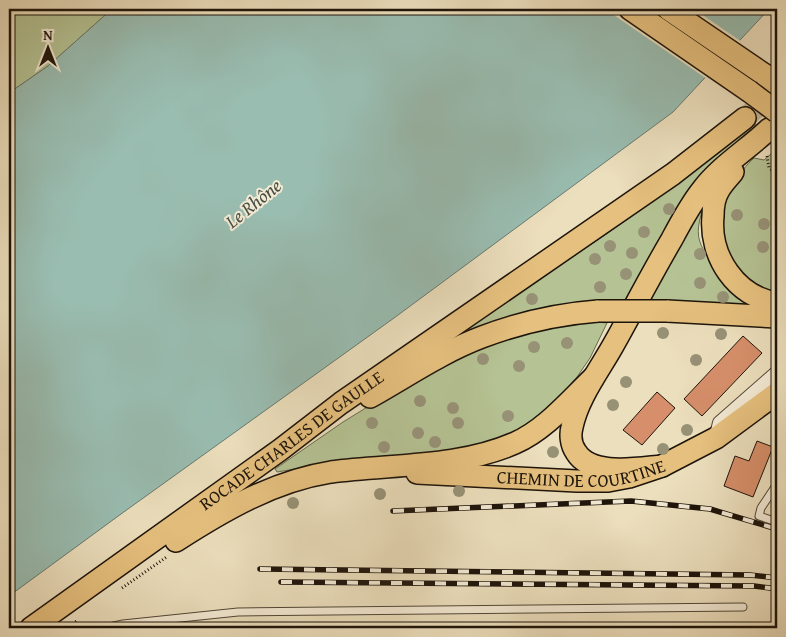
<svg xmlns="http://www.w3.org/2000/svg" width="786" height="637" font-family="'Gentium Book Plus',serif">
	<rect width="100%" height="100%" fill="#ecdfbd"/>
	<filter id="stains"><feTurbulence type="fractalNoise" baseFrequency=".004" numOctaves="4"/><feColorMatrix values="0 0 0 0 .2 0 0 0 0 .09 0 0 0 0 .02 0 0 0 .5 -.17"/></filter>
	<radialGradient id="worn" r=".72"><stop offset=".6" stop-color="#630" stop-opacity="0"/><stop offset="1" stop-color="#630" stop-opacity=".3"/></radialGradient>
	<!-- green -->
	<g fill="#b5c293" stroke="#696b4f">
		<path d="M9 9H112L48 66 9 93Z"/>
		<path d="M755 124 756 127 626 301 411 366C471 322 534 283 596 241 650 204 703 165 755 124Z"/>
		<path d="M777 145V296C768 291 758 287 750 281 745 278 741 272 737 267 705 232 723 187 754 158L764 160 771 154Z"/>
		<path d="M706 199C702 211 695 229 700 242 706 261 733 286 747 301L741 309C710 305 678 299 647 301Z"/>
		<path d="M576 320 607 323 590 358 564 396 527 429 453 454 331 463 277 472 275 469 343 422 403 385 501 338Z"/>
	</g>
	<!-- water -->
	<path fill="#99bdb1" stroke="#67796f" d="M112 9H769L673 112 394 318 121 514 9 596V93L48 66Z"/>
	<!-- pier -->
	<path fill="#ecdfbd" d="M605 9H694L742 42 707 79Z"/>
	<!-- building -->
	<g fill="#d68f6a" stroke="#1d140b">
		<path d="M743 336 762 353 702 416 684 399Z"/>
		<path d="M657 392 675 408 642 445 623 430Z"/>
		<path d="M757 441 773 447 753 497 724 486 735 456 749 461Z"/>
	</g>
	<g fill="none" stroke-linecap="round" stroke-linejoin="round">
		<!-- primary-tunnel -->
		<path stroke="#c3b699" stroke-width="21" stroke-dasharray="21 11" stroke-linecap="butt" d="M745 118 777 89"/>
		<!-- service casing -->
		<g stroke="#514738" stroke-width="9">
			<g id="service">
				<path d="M777 484 761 508 759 516 777 522"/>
				<path d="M105 628 123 624 238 612 743 607"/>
			</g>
		</g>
		<!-- minor casing -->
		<g stroke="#514738" stroke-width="16">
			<path id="minor" d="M718 431 720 423 777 373"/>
		</g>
		<!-- primary casing -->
		<g stroke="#1d140b" stroke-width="24">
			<g id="primary">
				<path d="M630 9 749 91"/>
				<path d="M668 9 765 75"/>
				<path d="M733 172C728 178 722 184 719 190 714 198 713 208 713 216 709 256 736 297 777 303"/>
				<path d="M667 311 777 317"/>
				<path d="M370 397C406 377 442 352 482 337 519 323 558 314 598 311"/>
				<path d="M662 466C638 468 591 477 576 452 571 445 570 435 572 427 578 397 601 368 615 342 634 308 652 273 672 239 681 222 690 205 702 190 720 166 747 150 769 129"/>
				<path id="s1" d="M417 473 577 481H608L629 477 662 466 716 438 777 393"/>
				<path d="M176 541C224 510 274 481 331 472 391 464 458 468 515 443 545 430 569 401 593 378"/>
				<path id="s2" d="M31 628 280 450 341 403 673 174 745 118"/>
			</g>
		</g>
		<!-- path -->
		<g stroke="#1d140b" stroke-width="3" stroke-dasharray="1 2.5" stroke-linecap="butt">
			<path d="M767 156 769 168 777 173"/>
			<path d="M122 588 168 556"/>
			<path d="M67 628 78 620"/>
		</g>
		<!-- service -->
		<use href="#service" stroke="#f3ead4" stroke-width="7"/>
		<!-- minor -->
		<use href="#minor" stroke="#f3ead4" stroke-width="14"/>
		<!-- primary -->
		<use href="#primary" stroke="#e6c07e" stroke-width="21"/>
		<!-- rail casing -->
		<g stroke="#1d140b" stroke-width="5.5">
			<g id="rail">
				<path d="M393 511 631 501 710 509 777 529"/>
				<path d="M260 569 750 575 777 578"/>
				<path d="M281 582 754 586 777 589"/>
			</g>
		</g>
		<!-- rail -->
		<use href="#rail" stroke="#f3ead4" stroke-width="4" stroke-dasharray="11" stroke-linecap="butt"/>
		<!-- primary-bridge casing -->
		<g stroke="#1d140b" stroke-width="24" stroke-linecap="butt">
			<g id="primary-bridge">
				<path d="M765 75 777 84"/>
				<path d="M749 91 777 112"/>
				<path d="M598 311H667"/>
			</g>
		</g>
		<!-- primary-bridge -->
		<use href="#primary-bridge" stroke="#e6c07e" stroke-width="21"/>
	</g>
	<!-- trees -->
	<g fill="#979176">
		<circle cx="669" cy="209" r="6"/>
		<circle cx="737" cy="215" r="6"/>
		<circle cx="764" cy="224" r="6"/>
		<circle cx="644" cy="232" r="6"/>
		<circle cx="610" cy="246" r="6"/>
		<circle cx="763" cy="247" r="6"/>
		<circle cx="632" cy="253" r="6"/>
		<circle cx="700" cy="254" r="6"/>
		<circle cx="595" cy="259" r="6"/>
		<circle cx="626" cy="274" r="6"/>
		<circle cx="700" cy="283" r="6"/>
		<circle cx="600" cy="287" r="6"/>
		<circle cx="723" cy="297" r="6"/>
		<circle cx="532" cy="299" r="6"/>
		<circle cx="663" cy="333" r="6"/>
		<circle cx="721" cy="334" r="6"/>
		<circle cx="567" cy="343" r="6"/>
		<circle cx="534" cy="347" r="6"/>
		<circle cx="483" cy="359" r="6"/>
		<circle cx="696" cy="360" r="6"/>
		<circle cx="519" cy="366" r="6"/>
		<circle cx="626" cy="382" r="6"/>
		<circle cx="420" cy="401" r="6"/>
		<circle cx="613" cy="405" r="6"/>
		<circle cx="453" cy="408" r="6"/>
		<circle cx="508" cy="416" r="6"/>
		<circle cx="372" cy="423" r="6"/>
		<circle cx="458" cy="423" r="6"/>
		<circle cx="687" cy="430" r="6"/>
		<circle cx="418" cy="433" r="6"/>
		<circle cx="435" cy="442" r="6"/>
		<circle cx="384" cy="447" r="6"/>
		<circle cx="663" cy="449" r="6"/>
		<circle cx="553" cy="452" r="6"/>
		<circle cx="459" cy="491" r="6"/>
		<circle cx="380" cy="494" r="6"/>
		<circle cx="293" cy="503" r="6"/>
	</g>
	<g text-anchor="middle" stroke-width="4" stroke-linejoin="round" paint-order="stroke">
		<!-- street labels -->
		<g font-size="18" fill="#1d140b" stroke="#f3ead4">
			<text dy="6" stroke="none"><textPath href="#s2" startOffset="321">ROCADE CHARLES DE GAULLE</textPath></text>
			<text dy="6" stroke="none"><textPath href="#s1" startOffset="165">CHEMIN DE COURTINE</textPath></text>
		</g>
		<!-- water labels -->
		<g font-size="19" font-style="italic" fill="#484f45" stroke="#f3ead4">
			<text transform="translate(253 203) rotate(-39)" y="7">Le Rhône</text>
		</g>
	</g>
	<!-- margin -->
	<rect width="786" height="637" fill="none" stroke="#ecdfbd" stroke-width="30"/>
	<rect x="10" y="10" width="766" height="617" fill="none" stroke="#1d140b" stroke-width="2.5"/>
	<rect x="15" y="15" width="756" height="607" fill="none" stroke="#1d140b"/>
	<!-- north arrow -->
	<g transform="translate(48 48)" stroke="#f3ead4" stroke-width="4" paint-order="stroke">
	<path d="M0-4L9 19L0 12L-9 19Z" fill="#1d140b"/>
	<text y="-8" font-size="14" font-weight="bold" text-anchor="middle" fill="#1d140b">N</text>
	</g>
	<rect width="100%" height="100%" filter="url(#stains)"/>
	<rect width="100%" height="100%" fill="url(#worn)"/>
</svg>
